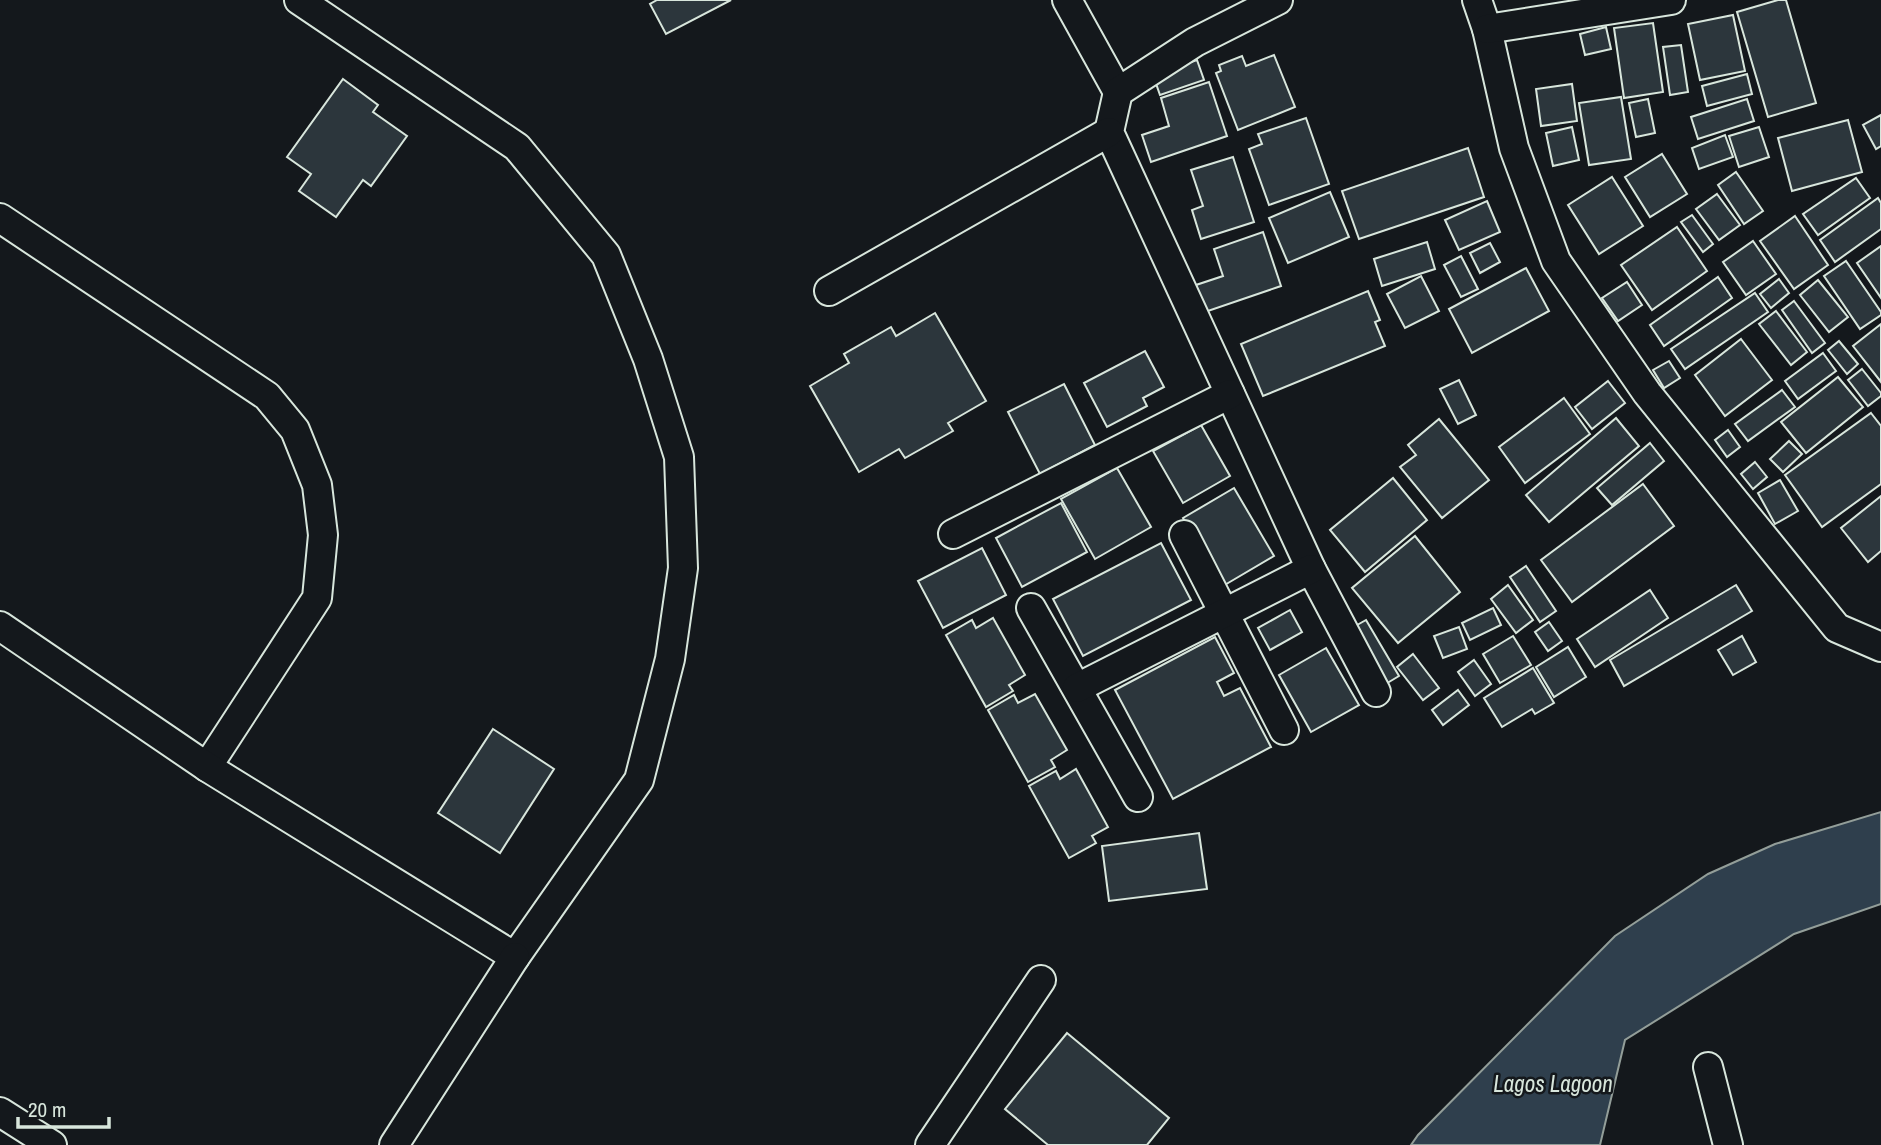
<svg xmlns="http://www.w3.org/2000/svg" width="1881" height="1145" font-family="'Archivo Narrow',sans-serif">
	<rect width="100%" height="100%" fill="#14181c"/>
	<!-- water -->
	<path fill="#2f3f4d" stroke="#939e99" stroke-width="2" d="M1881 812V904L1794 934 1625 1040 1600 1145H1411L1418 1135 1615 936 1708 874 1775 844Z"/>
	<!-- building -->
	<g fill="#2c363c" stroke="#d8e6dc" stroke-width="2">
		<path d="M657 0H731L666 34 650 4Z"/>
		<path d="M1778 0H1786L1816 103 1768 117 1737 12Z"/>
		<path d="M1733 15 1745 71 1700 80 1688 24Z"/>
		<path d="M1653 23 1663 92 1624 98 1614 28Z"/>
		<path d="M1606 27 1611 49 1585 55 1580 34Z"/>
		<path d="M1681 45 1688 92 1670 95 1663 47Z"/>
		<path d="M1274 55 1295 107 1238 130 1216 73 1221 71 1219 65 1242 56 1246 66Z"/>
		<path d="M1197 60 1204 80 1160 95 1153 75Z"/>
		<path d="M1747 74 1752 94 1707 106 1702 86Z"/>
		<path d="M343 79 378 105 373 112 407 136 371 186 363 180 336 217 299 191 311 174 287 157Z"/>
		<path d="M1209 82 1227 136 1151 162 1142 135 1169 126 1161 98Z"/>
		<path d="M1572 84 1577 121 1541 126 1536 89Z"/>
		<path d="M1621 97 1631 159 1589 165 1579 103Z"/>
		<path d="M1648 99 1655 133 1636 137 1629 103Z"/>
		<path d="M1747 99 1754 121 1698 139 1691 117Z"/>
		<path d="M1881 115V146L1876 149 1863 125Z"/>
		<path d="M1306 118 1329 184 1269 205 1249 149 1262 144 1258 134Z"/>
		<path d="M1848 120 1862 172 1792 191 1778 138Z"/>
		<path d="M1572 127 1579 160 1553 166 1546 133Z"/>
		<path d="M1759 127 1769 157 1739 167 1729 136Z"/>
		<path d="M1725 135 1733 157 1699 169 1692 148Z"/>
		<path d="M1468 148 1484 197 1359 239 1342 191Z"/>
		<path d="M1662 154 1687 194 1650 217 1625 177Z"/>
		<path d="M1233 157 1254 222 1201 239 1192 210 1203 206 1191 170Z"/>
		<path d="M1736 172 1763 211 1744 224 1718 185Z"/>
		<path d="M1612 177 1643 226 1599 254 1568 205Z"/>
		<path d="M1856 178 1870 198 1818 235 1803 214Z"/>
		<path d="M1330 192 1349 237 1288 263 1269 218Z"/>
		<path d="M1717 194 1740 225 1719 240 1696 209Z"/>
		<path d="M1878 198 1881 203V229L1835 262 1820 240Z"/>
		<path d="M1487 201 1500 232 1459 250 1445 220Z"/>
		<path d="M1692 215 1713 244 1703 252 1681 222Z"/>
		<path d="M1795 216 1828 265 1794 289 1760 241Z"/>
		<path d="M1677 227 1707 271 1652 310 1621 265Z"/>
		<path d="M1263 232 1281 286 1205 312 1196 285 1223 276 1214 249Z"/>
		<path d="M1753 241 1776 274 1746 295 1723 262Z"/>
		<path d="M1427 242 1435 269 1382 286 1374 259Z"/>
		<path d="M1490 243 1500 262 1480 273 1470 253Z"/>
		<path d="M1881 246V298L1857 263Z"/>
		<path d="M1461 256 1478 289 1461 297 1444 265Z"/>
		<path d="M1846 261 1881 312V315L1860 329 1824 276Z"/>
		<path d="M1526 268 1549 311 1472 353 1449 309Z"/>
		<path d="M1421 276 1439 311 1405 328 1387 294Z"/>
		<path d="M1718 277 1732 298 1664 346 1650 325Z"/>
		<path d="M1779 279 1789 293 1771 308 1760 294Z"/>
		<path d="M1818 280 1848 317 1829 332 1800 295Z"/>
		<path d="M1627 282 1642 305 1618 321 1602 298Z"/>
		<path d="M1368 291 1380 320 1375 322 1385 346 1263 396 1241 344Z"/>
		<path d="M1755 293 1768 312 1685 369 1671 349Z"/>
		<path d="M1794 301 1825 343 1812 353 1782 310Z"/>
		<path d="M1776 311 1807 352 1791 365 1759 324Z"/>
		<path d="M935 313 986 401 948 423 953 431 905 458 899 449 859 472 810 386 849 363 844 354 891 327 896 336Z"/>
		<path d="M1881 324V382L1853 346Z"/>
		<path d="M1741 339 1772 380 1725 416 1695 375Z"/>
		<path d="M1839 341 1858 364 1847 374 1828 350Z"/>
		<path d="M1145 351 1164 387 1143 398 1147 406 1107 427 1084 383Z"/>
		<path d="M1823 353 1836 371 1798 399 1785 381Z"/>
		<path d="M1669 361 1680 378 1664 388 1653 370Z"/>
		<path d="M1862 369 1881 393V396L1868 406 1848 380Z"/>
		<path d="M1838 377 1863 407 1806 453 1781 422Z"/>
		<path d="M1459 380 1476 415 1458 424 1440 389Z"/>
		<path d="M1608 381 1625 403 1592 429 1575 407Z"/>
		<path d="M1064 384 1095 445 1040 474 1008 412Z"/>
		<path d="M1782 390 1795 407 1748 441 1735 424Z"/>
		<path d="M1564 398 1590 434 1525 483 1499 447Z"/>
		<path d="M1871 413 1881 426V484L1822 527 1785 475Z"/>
		<path d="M1616 418 1639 446 1549 522 1526 495Z"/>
		<path d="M1439 419 1489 480 1442 518 1400 467 1416 455 1408 445Z"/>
		<path d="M1201 425 1230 476 1183 503 1153 451Z"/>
		<path d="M1728 430 1740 447 1727 457 1715 440Z"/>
		<path d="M1789 441 1802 454 1783 472 1770 459Z"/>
		<path d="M1650 443 1664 461 1612 505 1597 488Z"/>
		<path d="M1755 462 1767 477 1753 489 1741 474Z"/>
		<path d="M1117 468 1151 527 1095 559 1061 499Z"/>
		<path d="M1393 478 1427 520 1365 572 1330 530Z"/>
		<path d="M1780 480 1798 511 1775 524 1758 493Z"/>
		<path d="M1643 484 1674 526 1572 602 1541 560Z"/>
		<path d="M1234 488 1274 556 1223 586 1183 518Z"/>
		<path d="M1881 496V551L1868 562 1841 528Z"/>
		<path d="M1061 503 1087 552 1022 587 996 538Z"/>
		<path d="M1415 536 1460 592 1398 643 1352 588Z"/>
		<path d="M1161 543 1191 600 1083 656 1053 599Z"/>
		<path d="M982 548 1006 595 943 628 918 581Z"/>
		<path d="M1526 566 1556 611 1540 622 1510 577Z"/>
		<path d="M1508 585 1533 620 1516 633 1491 599Z"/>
		<path d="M1736 585 1752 611 1624 686 1610 660Z"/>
		<path d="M1650 590 1668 618 1595 667 1577 639Z"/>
		<path d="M1493 608 1501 625 1470 640 1462 623Z"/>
		<path d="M1290 610 1302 632 1270 650 1258 628Z"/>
		<path d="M993 618 1025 675 1009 685 1013 691 986 707 946 635 972 620 976 628Z"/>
		<path d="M1366 620 1399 676 1384 685 1350 629Z"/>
		<path d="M1549 622 1562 641 1548 651 1535 632Z"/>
		<path d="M1459 627 1467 649 1443 658 1434 636Z"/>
		<path d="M1513 636 1531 665 1500 683 1483 654Z"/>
		<path d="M1742 636 1756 662 1733 675 1718 650Z"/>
		<path d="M1215 637 1234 673 1217 682 1224 696 1240 688 1271 747 1173 799 1115 690Z"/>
		<path d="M1568 647 1586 677 1554 697 1536 667Z"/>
		<path d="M1326 648 1359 705 1311 732 1279 675Z"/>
		<path d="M1413 654 1439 688 1423 700 1397 667Z"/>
		<path d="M1474 660 1491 684 1475 696 1458 672Z"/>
		<path d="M1533 668 1554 703 1535 714 1532 709 1502 727 1484 698Z"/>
		<path d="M1458 690 1469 705 1443 725 1432 710Z"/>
		<path d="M1035 694 1067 750 1051 760 1055 767 1028 782 988 710 1014 695 1018 703Z"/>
		<path d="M493 729 554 769 500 853 438 813Z"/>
		<path d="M1076 769 1108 827 1092 836 1096 843 1069 858 1029 786 1056 771 1060 779Z"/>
		<path d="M1199 833 1207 889 1109 901 1102 846Z"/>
		<path d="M1067 1033 1169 1118 1147 1145H1048L1005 1109Z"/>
	</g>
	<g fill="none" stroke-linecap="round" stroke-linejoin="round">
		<!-- minor casing -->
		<g stroke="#d8e6dc" stroke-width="32">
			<g id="minor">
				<path d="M1067 0 1118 92"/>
				<path d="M1278 0 1195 42 1118 92 1109 132 1311 569 1376 692"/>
				<path d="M1477 0 1487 29 1514 148 1556 261 1647 393 1837 628 1881 647"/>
				<path d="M1487 29 1671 0"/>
				<path d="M0 218 267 396 295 430 317 485 323 535 317 598 207 767"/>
				<path d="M829 291 1109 132"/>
				<path d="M953 534 1230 394"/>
				<path d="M1184 535 1284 730"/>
				<path d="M1031 608 1138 797"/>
				<path d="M0 626 207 767 515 957 639 780 670 659 683 568 679 457 648 359 606 255 517 147 299 0"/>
				<path d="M1077 688 1311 569"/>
				<path d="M1708 1067 1728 1145"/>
				<path d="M0 1112 52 1145"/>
				<path d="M394 1145 515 957"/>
				<path d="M930 1145 1041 980"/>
			</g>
		</g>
		<!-- minor -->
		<use href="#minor" stroke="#14181c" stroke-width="28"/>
	</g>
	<g text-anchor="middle" stroke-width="5" stroke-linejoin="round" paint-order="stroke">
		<!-- water labels -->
		<g font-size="23" font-style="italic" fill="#d8e6dc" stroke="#14181c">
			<text x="1553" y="1092">Lagos Lagoon</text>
		</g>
	</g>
	<!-- scale -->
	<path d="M18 1117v10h91v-10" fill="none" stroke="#d8e6dc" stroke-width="3.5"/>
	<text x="28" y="1117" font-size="21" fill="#d8e6dc" stroke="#14181c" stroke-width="5" paint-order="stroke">20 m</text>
</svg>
